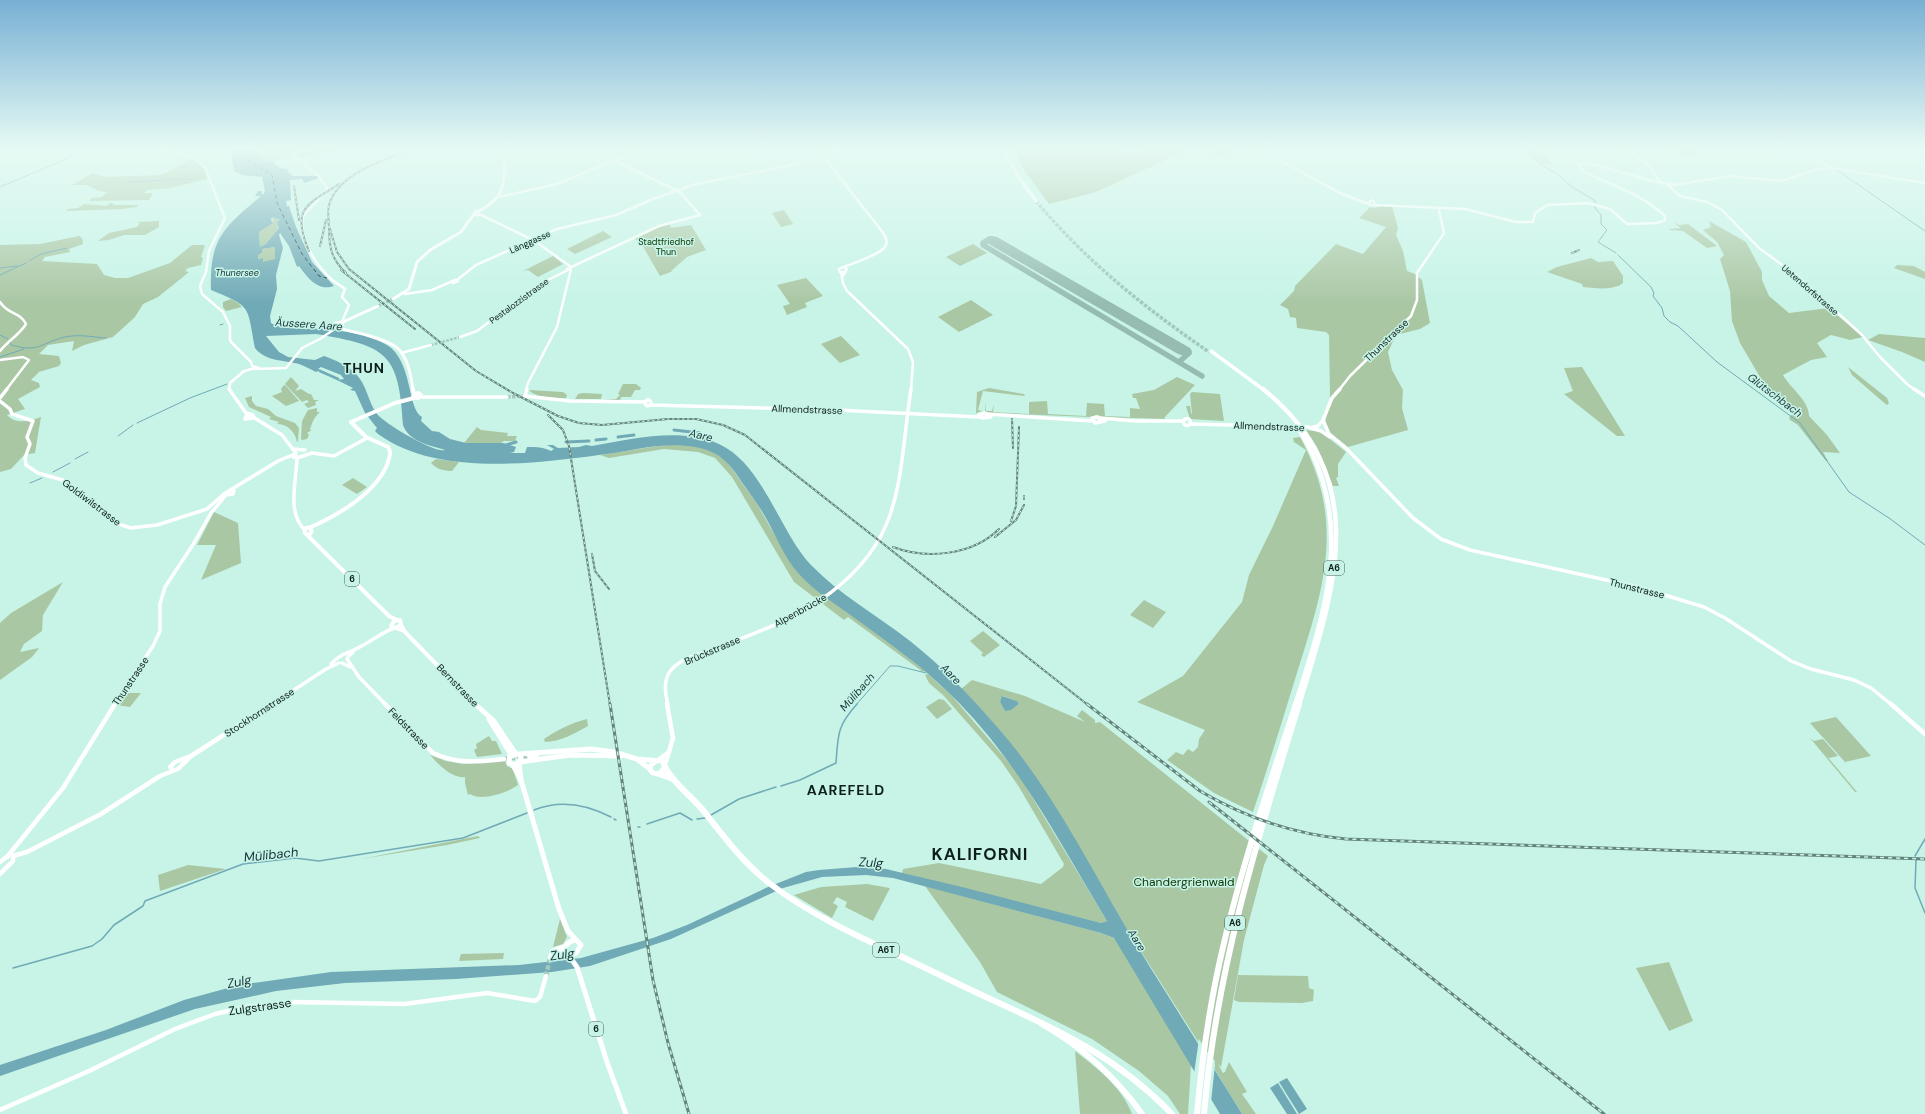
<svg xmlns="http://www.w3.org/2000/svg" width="1925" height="1114" font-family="'DM Sans',sans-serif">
	<rect width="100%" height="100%" fill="#c7f4e7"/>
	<!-- green -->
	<g fill="#aac7a4" fill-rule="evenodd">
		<path d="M253 147H308L273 162 260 156Z"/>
		<path d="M311 147H341L342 151 326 153 325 152 299 158 294 154Z"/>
		<path d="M1012 147H1119L1128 155 1151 147H1186L1183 152 1096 192 1049 204 1024 170Z"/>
		<path d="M1201 147H1243L1219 157Z"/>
		<path d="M1524 147H1535L1552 164 1541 165 1527 152Z"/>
		<path d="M1678 147H1700L1698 154 1686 156 1675 150Z"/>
		<path d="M192 158 202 164 208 179 170 188 147 190 144 193H153L149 200 89 201 92 198 102 197 107 192 99 191 87 185H72L93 173 105 177 160 175 169 172Z"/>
		<path d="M111 203 114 204 113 205H138L137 207 123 209 66 211 68 209 78 208 84 204 106 206Z"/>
		<path d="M1381 206H1392L1398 228 1396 235 1403 251 1407 271 1415 274 1422 280 1430 323 1420 329 1396 335 1388 352 1392 370 1403 390 1402 408 1408 430 1348 447 1328 431 1325 423 1330 399 1329 335 1326 332 1297 328 1296 318 1290 317 1288 309 1280 305 1294 291 1295 286 1336 244 1363 254 1386 227 1359 218 1370 207 1375 208Z"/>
		<path d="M784 210 793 224 781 227 772 213Z"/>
		<path d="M272 217 281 221C278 230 270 245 260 247L259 232 273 222Z"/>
		<path d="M159 221V227L145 235H124L109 240 98 241 109 233 137 227 140 223 137 222Z"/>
		<path d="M1709 221 1746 242 1762 272V280L1769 296 1789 313 1829 308 1863 337 1850 340 1831 335 1817 343 1827 357 1811 360 1783 375C1790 388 1809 400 1809 416L1827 435 1840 453 1823 452 1828 461H1826L1798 425 1790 420 1789 417 1793 414 1770 394 1740 343 1732 321 1730 291 1720 259 1724 255 1717 242 1703 230 1711 227Z"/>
		<path d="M669 222 671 228 691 225 706 250 687 257 671 271H673L660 276 641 243 634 238Z"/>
		<path d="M1673 222 1679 225 1688 224 1717 246 1707 248 1683 231 1670 230 1669 229 1681 228Z"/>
		<path d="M603 231 612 237 575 254 567 249Z"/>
		<path d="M79 236 82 238 83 244 69 249 70 252 45 257 42 261 97 264 104 275 115 278H128L170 263 192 245H205L201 257 203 258 201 265 188 268 185 271 189 272 158 297 143 304 135 317 113 337 84 345 72 351 74 341 48 345 39 354 59 356 61 363 59 366 39 372 31 380 39 383 40 387 18 399 25 409 7 415C16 425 30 421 41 417L35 453 24 455 11 469 0 472V245L40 244Z"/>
		<path d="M973 244 987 253 960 266 946 257Z"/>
		<path d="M275 247V259L272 261 273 264 269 265 268 278H265L268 279 271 292 267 293C263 284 261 273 263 263L266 262H263V258L258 259V255L262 253V249Z"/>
		<path d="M553 256 563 264 538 277 528 270 523 271Z"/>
		<path d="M1591 258 1598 262 1613 261 1623 276V283C1613 291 1595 288 1583 287L1582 284 1547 272 1557 267Z"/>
		<path d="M1897 265 1914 266 1925 272V279L1894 268Z"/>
		<path d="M806 278 823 296 805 303 807 307 787 315 783 306 790 304 777 285Z"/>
		<path d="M231 299 238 303 242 307 226 311 223 307V302Z"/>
		<path d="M971 300 993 315 959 332 938 317Z"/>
		<path d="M1879 334 1925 338V362L1902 352 1868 340Z"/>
		<path d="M841 336 860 355 840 363 821 344Z"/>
		<path d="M1582 367 1625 436H1617L1564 394 1573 391 1564 368Z"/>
		<path d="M1848 367 1887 398 1889 403 1887 405 1882 401 1852 375Z"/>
		<path d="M291 377 299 386 295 391 301 389 309 394H311L314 400H319L315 402 316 405 308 408 304 404 309 402 307 400 302 402 285 384Z"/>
		<path d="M1177 377 1195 385 1164 418 1166 419 1101 417 1096 415 1091 417 988 413 985 411 986 403V411H992L994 404 993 412 1029 414V402L1047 401 1048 414 1086 416 1087 403 1104 404 1105 416 1130 417V408L1140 409 1136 398H1133L1132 394 1154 390Z"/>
		<path d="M623 384H636L641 388 640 390H635L631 397H621L620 400H605L616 399 620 395 618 394Z"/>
		<path d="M284 385 286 386 299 401 286 406 272 396 282 392 281 389Z"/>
		<path d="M989 388 1024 394 1025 396 983 391 978 410 982 411 976 413 977 392Z"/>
		<path d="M529 390 563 392 567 395 566 398C556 398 536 398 529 390Z"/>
		<path d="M1192 392 1220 394 1224 421 1190 419 1186 406H1190L1191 413 1192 414 1190 394Z"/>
		<path d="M583 393 602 394 601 399H604H575L578 394Z"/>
		<path d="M252 396V401L256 406 268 409 276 416 295 423 299 428 298 441 297 442C295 431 287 424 277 424L279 422 269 419 271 417 249 407 245 398Z"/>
		<path d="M317 408V412H320C314 417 312 423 310 430H312L307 433 309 435 307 439 302 440 301 439 302 421 308 410Z"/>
		<path d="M477 427 481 430 508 433 507 436H517L515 441H504L499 444 464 443Z"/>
		<path d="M1306 430 1321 432 1346 452 1338 464V477L1336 478 1339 486H1333L1317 447Z"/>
		<path d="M1300 437C1347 523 1323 590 1296 676 1282 722 1268 767 1253 812L1214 793 1167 760 1176 752 1183 755 1188 749 1193 752 1198 747 1199 739 1205 730 1137 702 1183 676 1242 602 1249 575 1273 526 1306 450 1294 442 1293 438Z"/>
		<path d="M671 444 699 447 709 450 725 459 757 504 791 563 925 671 923 672 848 617 844 620 794 582 732 477 715 458 698 452 664 449 609 458 600 455Z"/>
		<path d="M436 459 459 462 452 471C444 471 436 469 431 463Z"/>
		<path d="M353 478 367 487 357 494 342 485Z"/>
		<path d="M214 512 238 523 241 563 201 580 216 545H197Z"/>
		<path d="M63 582 43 615 42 631 24 644 20 652 39 648 32 657 0 680V623L11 613Z"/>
		<path d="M1144 600 1166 612 1153 628 1130 615Z"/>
		<path d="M983 631 1000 645 984 657 981 655 983 653 970 641Z"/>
		<path d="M928 674 952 696 1017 772 1107 921 1101 923 902 873 903 869 939 863 1041 884 1063 867 1064 864 1019 787 1001 761 943 695 929 683 925 675Z"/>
		<path d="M972 680 1025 696 1085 722 1077 716 1082 710 1095 720V723L1100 722 1268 856 1264 865 1244 940 1221 1067 1218 1064 1223 1073 1225 1072 1229 1062 1247 1092 1242 1094 1256 1114H1242L1214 1068 1215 1061 1197 1040 1125 926 1068 828 1028 767 961 689ZM1003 696 1017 701 1019 704 1012 709 1005 711 1000 702Z"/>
		<path d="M124 693H141L130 707 116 705Z"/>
		<path d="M939 699 944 700 952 709 937 719 926 707Z"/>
		<path d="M1836 717 1871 756 1845 762 1810 723Z"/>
		<path d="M587 719 588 726C575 733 560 742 545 742L544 739C557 730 571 723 587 719Z"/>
		<path d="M489 736 492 741H496L502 754 477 757 474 750 477 748 476 744Z"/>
		<path d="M1810 738 1814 741 1823 739 1838 756 1829 758 1826 755 1857 792H1855Z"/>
		<path d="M430 755 446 761 463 764 505 761 507 766 513 769 518 785C509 792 481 802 470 794L468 795 465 783V777C452 779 438 764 430 755Z"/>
		<path d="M478 836 480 838 447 845 361 859Z"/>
		<path d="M188 865 226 869 160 891 158 875Z"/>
		<path d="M867 884 890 888 873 921 845 907 847 902 837 897 833 903 838 906 832 918 794 895 821 887Z"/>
		<path d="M925 886 1101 933 1116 939 1191 1065 1188 1114H1180L1168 1096 1139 1071 1092 1039 997 992 980 962Z"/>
		<path d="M560 919 567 937 563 944 553 947Z"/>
		<path d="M504 953 503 959 459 961 461 954Z"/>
		<path d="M1669 962 1693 1021 1669 1031 1636 968Z"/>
		<path d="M1238 975 1308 976 1309 988 1314 990 1313 1001 1302 1003 1239 1002 1234 1000Z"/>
		<path d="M1075 1051C1097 1068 1122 1087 1132 1114H1080Z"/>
	</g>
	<!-- water -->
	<g fill="#70aab6" fill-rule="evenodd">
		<path d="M230 147H253C257 155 266 162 275 162L274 163 280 168 289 169 287 172 290 173V174H293L291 176H318L319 178 304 183 302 179 290 180 291 200 286 201 287 206H289L296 227 312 262 334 286C318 292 307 277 299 266L297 267 289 246 280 233 279 235 283 248 276 275 277 289 270 316 271 323C282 331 311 328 325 329 345 331 370 335 387 345 413 361 407 409 422 417L421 421 432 431 439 432 450 439 466 443H503L516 447 514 452 510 453H525L527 447C537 447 543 447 551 451L554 449 547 445H553L558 448 579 447 586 445 592 446C631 439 681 427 719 444 763 464 779 531 811 565 840 595 877 615 910 641 942 666 971 697 998 728 1049 786 1085 857 1124 924 1162 988 1203 1050 1242 1114H1220L1114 938 1101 933 893 878 866 875 822 877 783 888 671 939 590 966 552 972 456 979 345 983 276 991 195 1009 0 1076V1065L106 1030 184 1000 239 985 331 972 519 965 581 958 653 938 687 925 768 887 806 872 819 870 857 867 886 869 966 888 1101 923 1107 921C1059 842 1018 760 951 695 922 666 889 643 856 619 837 605 815 592 799 574 785 559 777 538 767 520 761 509 753 498 746 488 731 466 723 452 695 447 663 441 632 451 599 455 533 464 435 476 378 434L375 431 377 428 365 413 355 391 350 390 353 388 337 380 344 379 341 375 321 367 318 369 321 370 316 372C310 369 305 366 299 364 284 360 266 362 255 348 247 305 252 307 211 290 209 239 224 227 261 196H255L258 191H262V195L265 192 262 177 242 175 234 171ZM272 217 280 220 277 222 279 228 266 244 260 247 259 232 273 223 271 220ZM275 247V259L263 262V258L258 259V255L262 253V249ZM316 334C386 346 399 352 403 425 409 442 430 445 445 450 436 454 385 424 377 414 368 402 367 385 356 374 347 365 335 360 324 356L315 360 288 357 279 352 266 336Z"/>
		<path d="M1002 696 1017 701 1019 704 1011 710 1005 711 1000 702Z"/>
		<path d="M1287 1078 1307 1109 1299 1114 1279 1082Z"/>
		<path d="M1278 1083 1297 1114H1287L1270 1088Z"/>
	</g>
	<!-- pier -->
	<path fill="#c7f4e7" d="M1199 1039 1215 1065 1211 1102 1194 1074Z"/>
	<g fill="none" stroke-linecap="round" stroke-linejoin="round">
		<!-- stream-far1 -->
		<g stroke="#70aab6" stroke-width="1">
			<path d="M1524 147 1541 165 1559 175 1572 187 1594 200 1596 203"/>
			<path d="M1837 170 1925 231"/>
			<path d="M169 179H196"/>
			<path d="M129 182 165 180"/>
			<path d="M0 187 66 159 71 156 70 150 72 147"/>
			<path d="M1595 205V208L1601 215V224L1607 230 1598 242 1616 253"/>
			<path d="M1618 255 1651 287 1654 293 1653 296 1662 308 1664 316 1670 322 1678 326 1717 362 1800 423 1849 492 1889 518 1925 545"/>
			<path d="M29 261 41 254 67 248"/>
			<path d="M0 268 17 266"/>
			<path d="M0 275 26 263"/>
			<path d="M220 325 223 324"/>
			<path d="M0 335 8 339"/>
			<path d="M10 341 11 345C40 353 40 343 65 337 79 334 93 337 106 338"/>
			<path d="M0 357 24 349"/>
			<path d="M137 423 190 398 227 384"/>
			<path d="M118 436 133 425"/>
			<path d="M75 459 88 452"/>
			<path d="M53 472 70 463"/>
			<path d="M30 483 42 478"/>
			<path d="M856 705 890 666H898L926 673"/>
		</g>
		<!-- stream -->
		<g stroke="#70aab6" stroke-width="1.5">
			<path d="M781 786 800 780 836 763C838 735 837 726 857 704"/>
			<path d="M534 810C561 799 586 804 611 817"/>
			<path d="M711 815 739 799 776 787"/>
			<path d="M614 819 616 820"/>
			<path d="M697 819 705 818"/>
			<path d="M647 824 680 813 692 820"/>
			<path d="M638 827H640"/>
			<path d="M1915 856 1925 839"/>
			<path d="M1916 860 1915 888 1925 913"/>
			<path d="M13 968 92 946 102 939 114 925 143 906 145 901 243 864 295 858 319 861 463 838 527 813"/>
		</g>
		<!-- canal-far1 -->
		<path stroke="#70aab6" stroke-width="2.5" d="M320 371 338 379"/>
		<!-- canal -->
		<g stroke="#70aab6" stroke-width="3">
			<path d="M674 430 700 433"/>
			<path d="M707 436 710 443"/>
			<path d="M618 437 634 435"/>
			<path d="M596 440 606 439"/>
			<path d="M566 442 589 441"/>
			<path d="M506 445 516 442"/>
		</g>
		<!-- ferry -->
		<path stroke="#16343a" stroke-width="1" stroke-dasharray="4 3" stroke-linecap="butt" d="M241 147 249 161 272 175 277 203 302 254 319 276 327 278"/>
		<!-- taxiway -->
		<g stroke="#96bcb1" stroke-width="5.5">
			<path d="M992 240 990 239 983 243V245L1202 376"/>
			<path d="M1179 362 1189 353 1184 351"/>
		</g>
		<!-- runway -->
		<path fill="#96bcb1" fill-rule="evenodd" d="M992 236 997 237 1190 348 1192 351 1190 354 1184 356 1178 354 987 243 985 240 987 237Z"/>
		<!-- secondary-tunnel-far2 -->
		<path stroke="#a2c9be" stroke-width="2.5" stroke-dasharray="2.5 1.5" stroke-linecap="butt" d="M431 345 460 337"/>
		<!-- secondary-tunnel-far1 -->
		<path stroke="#a2c9be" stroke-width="3.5" stroke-dasharray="3.5 1.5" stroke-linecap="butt" d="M507 397 524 396"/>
		<!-- secondary-tunnel -->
		<g stroke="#a2c9be" stroke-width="4.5" stroke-dasharray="4.5 2" stroke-linecap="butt">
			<path d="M504 759 529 756"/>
			<path d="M546 976 550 958"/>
		</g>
		<!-- primary-tunnel -->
		<path stroke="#a2c9be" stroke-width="3" stroke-dasharray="3 1.5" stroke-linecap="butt" d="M378 306 393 299"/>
		<!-- highway-tunnel -->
		<path stroke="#a2c9be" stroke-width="3.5" stroke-dasharray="3.5 1.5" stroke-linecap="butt" d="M1036 201C1086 261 1145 308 1209 352"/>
		<!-- secondary-far2 -->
		<g stroke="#fff" stroke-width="2.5">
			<path d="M149 147C168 153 191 152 205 168L225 218 209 251 206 272 200 286 202 294 223 312 230 326V340L232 343 251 362 252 366 259 368"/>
			<path d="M309 147 292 155 317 174 328 189 303 216C298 238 315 263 330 278 334 282 340 285 345 289L342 297 349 305 342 322"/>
			<path d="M819 147 825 153"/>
			<path d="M1255 147 1342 194 1369 204"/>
			<path d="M1625 147 1648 165 1662 184"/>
			<path d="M1791 147 1832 168 1925 183"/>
			<path d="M825 153 855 147"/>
			<path d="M823 156 881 230C884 234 888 239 886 245 883 254 853 263 844 267"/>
			<path d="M1668 185 1680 196 1707 202 1721 209 1759 248 1796 275 1862 335 1880 357 1907 384 1915 390"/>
			<path d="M499 197 557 184 647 147"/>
			<circle cx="1372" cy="203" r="2.5"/>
			<path d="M1375 205 1465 209 1516 222H1533L1535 213 1547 205 1588 203 1610 209 1627 224 1657 223 1665 220V216C1642 194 1611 185 1583 171L1577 164 1588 163 1652 181 1675 185 1730 176 1782 181 1818 169 1832 168"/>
			<path d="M479 214 533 240 570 266"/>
			<path d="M567 269 659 226 700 215 680 192 621 164 617 160"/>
			<path d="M841 272 843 283 847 291 908 349 913 362 911 390"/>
			<path d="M843 276 847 269 843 267 839 269 840 272H844"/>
			<path d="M457 280 476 265 557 229 616 215 653 199 696 184 788 166 821 154"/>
			<path d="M405 294 432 290 455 280 458 281 453 283"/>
			<path d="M0 302C8 315 19 311 26 324 20 334 8 341 0 351"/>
			<path d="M460 337 477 331 540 284 568 270"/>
			<path d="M401 353 431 345"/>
			<path d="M0 360 23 357 29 360 6 390"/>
			<path d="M242 372 251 369 286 368 302 348 320 339 336 328"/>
			<path d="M229 390 230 383 243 372"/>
			<path d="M526 390 528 383 557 327 571 269"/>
			<path d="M1339 390 1350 376 1411 316 1417 300V273L1444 233 1439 210"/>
		</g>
		<!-- secondary-far1 -->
		<g stroke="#fff" stroke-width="3.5">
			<path d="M229 389 246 413 250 414"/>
			<path d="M1340 389 1332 398 1323 420 1329 434 1347 449 1413 518 1441 539 1470 550 1638 587 1704 607 1725 618 1791 661 1811 669 1854 680 1871 688 1892 705"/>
			<path d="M1914 389 1925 396"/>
			<path d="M524 396 570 401 646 402"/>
			<path d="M525 396 527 389"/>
			<path d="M420 397H507"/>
			<path d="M0 398 7 389"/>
			<circle cx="648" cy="403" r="3"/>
			<path d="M0 401 10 409 12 414 33 421 27 437 30 444 25 458 26 465 38 473 66 481 115 523 131 528 157 525 207 509 225 493"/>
			<path d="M650 405 836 410 979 417"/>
			<path d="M251 414 253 415 252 418 245 419 246 416Z"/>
			<path d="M987 414 1092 421"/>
			<path d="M253 417 282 435 296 453"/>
			<path d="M987 417 985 413 979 415 982 418 991 417"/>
			<path d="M1100 418 1135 421H1183"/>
			<circle cx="1187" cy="422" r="3.5"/>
			<path d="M1100 421 1098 417 1092 418 1095 423 1105 421"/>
			<path d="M1191 424 1308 427 1321 431 1330 437"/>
			<path d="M1313 427 1318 426 1323 420"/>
			<path d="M293 449 305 450"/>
			<path d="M293 457H300L312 453 334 456 367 438"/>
			<path d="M297 457C297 479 286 513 305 530"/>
			<path d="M231 490 234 491 233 494 226 495 227 492 278 461 295 454"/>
			<path d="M348 657 353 652"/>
			<path d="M347 659 359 677 386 705"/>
			<path d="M342 663 350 667"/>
			<path d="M331 664C343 652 345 655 358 648 370 642 381 633 394 628"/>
			<path d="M114 705 153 646 160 631V604L165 587 194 543 211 513 226 495"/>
			<path d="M271 705 326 669 339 663"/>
			<path d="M668 705C665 693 663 680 671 670 682 657 702 653 717 648 752 634 788 622 819 601 906 542 897 482 911 389"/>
		</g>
		<!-- secondary -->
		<g stroke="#fff" stroke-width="4.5">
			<path d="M385 704 433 753C456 764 479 762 504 759"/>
			<path d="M1891 704 1925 734"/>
			<path d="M529 756 537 755"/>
			<path d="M658 760 669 752"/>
			<path d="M665 765 673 738 667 704"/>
			<path d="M173 770 170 767 175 762 191 756 272 704"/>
			<path d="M13 856 27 852 101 814 160 776 178 769 191 756"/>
			<path d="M7 857 63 788 115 704"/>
			<path d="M0 862 8 856"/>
			<path d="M0 874 13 861V856"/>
			<path d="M552 951 565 953"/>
			<path d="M550 958 552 951 565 946"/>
			<path d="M0 1110 89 1071 175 1029 215 1014 246 1007 293 1002 404 1004 487 993 535 1001 540 997 546 976"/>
		</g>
		<!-- primary-far2 -->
		<g stroke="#fff" stroke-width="3">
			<circle cx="477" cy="213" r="2"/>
			<path d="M477 212C510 195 504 180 504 147"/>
			<path d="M393 299 409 289 417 262 430 250 461 232 474 214"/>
			<path d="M343 322 378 306"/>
			<path d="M337 328 343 325 342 322 335 323 333 327C350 331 382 337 396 347 408 356 411 376 413 390"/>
		</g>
		<!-- primary-far1 -->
		<g stroke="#fff" stroke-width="4">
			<path d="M413 389 414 395"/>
			<path d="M413 397 418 398 421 395 418 393 414 395"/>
			<circle cx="308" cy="531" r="3.5"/>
			<path d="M309 528C338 515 374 495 387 465 389 458 392 453 388 447L366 437 351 422 395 403 414 398"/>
			<path d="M306 534 389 616 397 620"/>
			<path d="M400 620 401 625 396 628 391 626 394 621Z"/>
			<path d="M401 625 405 632 476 705"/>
			<path d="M396 628 404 631"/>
		</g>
		<!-- primary -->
		<g stroke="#fff" stroke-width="5">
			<path d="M475 704 493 720 516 754"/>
			<path d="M489 719 510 753 509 763 516 765 521 758 520 755 517 754 510 757"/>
			<path d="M519 754 591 749 614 752 637 759 662 761 665 767 659 774 653 773 650 770 651 765 656 761"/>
			<path d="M638 760 650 769"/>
			<path d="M520 762 570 755 621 756"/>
			<path d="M519 763 521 780 559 909 568 931 581 945 576 953 569 956 564 951C565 944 569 941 576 940"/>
			<path d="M513 765 521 780"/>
			<path d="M569 956 577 967 607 1062 626 1114"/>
		</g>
		<!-- highway-far2 -->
		<g stroke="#fff" stroke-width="3.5">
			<path d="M1002 147 1016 173 1036 201"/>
			<path d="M1211 351 1264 390"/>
		</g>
		<!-- highway-far1 -->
		<g stroke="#fff" stroke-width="4.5">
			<path d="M1263 389C1374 479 1335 588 1299 705"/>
			<path d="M1295 705C1326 610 1357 519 1298 428"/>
		</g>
		<!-- highway -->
		<g stroke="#fff" stroke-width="6">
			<path d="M665 767C674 784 690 795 702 809 723 835 742 862 769 883 808 913 853 934 898 955 928 969 958 984 988 998 1059 1030 1117 1057 1172 1114"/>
			<path d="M659 774 673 779"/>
			<path d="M1042 1024C1082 1047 1115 1076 1142 1114"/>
			<path d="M1197 1114C1201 1069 1207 1024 1216 979 1235 886 1266 794 1296 704"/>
			<path d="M1204 1114C1216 971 1257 840 1299 704"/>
		</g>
		<!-- rail-far1 casing -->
		<g stroke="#65837b" stroke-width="2">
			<g id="rail-far1">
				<path d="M294 186 299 220"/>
				<path d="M329 226 337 252 349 269 476 371 513 393 558 416 579 423 602 425 668 419H696L723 425 745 435 1088 705"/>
				<path d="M320 246 326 220"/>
				<path d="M309 251C291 209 306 205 339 184"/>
				<path d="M1572 253 1579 250"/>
				<path d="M341 270 415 329"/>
				<path d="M346 273C332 260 329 248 329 229 329 222 327 212 329 205 338 172 391 157 419 147"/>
				<path d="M548 415 563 430 569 446 610 705"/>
				<path d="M1012 419 1013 448"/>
				<path d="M1024 496V499"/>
				<path d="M1011 521 1016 506 1019 427"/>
				<path d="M995 537 1016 520 1024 505"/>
				<path d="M893 547C927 560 973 555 999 529"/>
				<path d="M592 554 595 571 609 589"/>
			</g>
		</g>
		<!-- rail casing -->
		<g stroke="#65837b" stroke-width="3">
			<g id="rail">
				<path d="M610 704 653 980 668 1043 689 1114"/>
				<path d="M1087 704 1200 791C1246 818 1293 834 1346 839L1925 859"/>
				<path d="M1209 802 1604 1114"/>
			</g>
		</g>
		<!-- rail-far1 -->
		<use href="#rail-far1" stroke="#c7f4e7" stroke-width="1" stroke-dasharray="2.5" stroke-linecap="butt"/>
		<!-- rail -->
		<use href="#rail" stroke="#c7f4e7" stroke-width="1.5" stroke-dasharray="4" stroke-linecap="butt"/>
	</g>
	<!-- sky -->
	<linearGradient id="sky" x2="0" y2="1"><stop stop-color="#78b0d4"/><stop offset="0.49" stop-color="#e6faf4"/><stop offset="1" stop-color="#e6faf4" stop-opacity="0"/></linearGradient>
	<rect width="1925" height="303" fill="url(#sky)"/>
	<g text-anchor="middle" stroke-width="3" stroke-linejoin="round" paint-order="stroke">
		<!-- far-street labels -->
		<g font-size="9" fill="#0e1f1b" stroke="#c7f4e7">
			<text transform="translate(530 242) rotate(-24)" y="3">Länggasse</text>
			<text transform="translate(1810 290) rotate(41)" y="3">Uetendorfstrasse</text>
			<text transform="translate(519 301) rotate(-36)" y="3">Pestalozzistrasse</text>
		</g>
		<!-- far-park labels -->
		<g font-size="9" fill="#093500" stroke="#c7f4e7">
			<text x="666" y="245">Stadtfriedhof<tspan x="666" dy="10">Thun</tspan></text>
		</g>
		<!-- far-water labels -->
		<g font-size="9" font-style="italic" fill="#16343a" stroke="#c7f4e7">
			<text x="237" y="276">Thunersee</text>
		</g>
		<!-- shield labels -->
		<g fill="#c7f4e7" stroke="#465f58" stroke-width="1">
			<rect x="1324" y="561" width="20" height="14" rx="3"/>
			<rect x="345" y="572" width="14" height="14" rx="3"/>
			<rect x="1225" y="916" width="20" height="14" rx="3"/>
			<rect x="873" y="943" width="26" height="14" rx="3"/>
			<rect x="589" y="1022" width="14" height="14" rx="3"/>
		</g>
		<g font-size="9" font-weight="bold" fill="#0e1f1b">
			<text x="1334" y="571">A6</text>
			<text x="352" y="582">6</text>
			<text x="1235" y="926">A6</text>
			<text x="886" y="953">A6T</text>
			<text x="596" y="1032">6</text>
		</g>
		<!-- street labels -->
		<g font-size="10" fill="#0e1f1b" stroke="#c7f4e7">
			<text transform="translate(1386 340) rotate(-44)" y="4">Thunstrasse</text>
			<text transform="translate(807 409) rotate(2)" y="4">Allmendstrasse</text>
			<text transform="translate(1269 426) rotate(2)" y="4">Allmendstrasse</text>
			<text transform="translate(92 502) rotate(37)" y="4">Goldiwilstrasse</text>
			<text transform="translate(1637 588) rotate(14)" y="4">Thunstrasse</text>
			<text transform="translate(800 610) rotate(-29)" y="4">Alpenbrücke</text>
			<text transform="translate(712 650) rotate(-23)" y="4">Brückstrasse</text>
			<text transform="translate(130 681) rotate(-56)" y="4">Thunstrasse</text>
			<text transform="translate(458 685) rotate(46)" y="4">Bernstrasse</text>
			<text transform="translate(259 712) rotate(-33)" y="4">Stockhornstrasse</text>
			<text transform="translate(409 728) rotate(46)" y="4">Feldstrasse</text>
		</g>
		<!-- water labels -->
		<g font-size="11" font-style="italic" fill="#16343a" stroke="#c7f4e7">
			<text transform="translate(309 324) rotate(4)" y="4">Äussere Aare</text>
			<text transform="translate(1775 395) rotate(37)" y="4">Glütschbach</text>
			<text transform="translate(701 435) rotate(13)" y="4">Aare</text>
			<text transform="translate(951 674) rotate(46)" y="4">Aare</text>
			<text transform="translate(857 692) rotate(-49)" y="4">Mülibach</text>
			<text transform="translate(1137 940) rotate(59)" y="4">Aare</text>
		</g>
		<!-- near-park labels -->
		<g font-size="12" fill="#093500" stroke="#c7f4e7">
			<text x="1184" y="886">Chandergrienwald</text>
		</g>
		<!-- near-street labels -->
		<g font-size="12" fill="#0e1f1b" stroke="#c7f4e7">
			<text transform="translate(260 1007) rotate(-8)" y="4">Zulgstrasse</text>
		</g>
		<!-- near-water labels -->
		<g font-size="13" font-style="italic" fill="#16343a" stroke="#c7f4e7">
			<text transform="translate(271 854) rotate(-6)" y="5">Mülibach</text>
			<text transform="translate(871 862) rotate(3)" y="5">Zulg</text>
			<text transform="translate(562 954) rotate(-7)" y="5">Zulg</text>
			<text transform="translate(239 981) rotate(-11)" y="5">Zulg</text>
		</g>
		<!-- district labels -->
		<g font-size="14" font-weight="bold" letter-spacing="1" fill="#0e1f1b" stroke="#c7f4e7">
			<text x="364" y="373">THUN</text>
			<text x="846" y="795">AAREFELD</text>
		</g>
		<!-- near-district labels -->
		<g font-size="17" font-weight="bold" letter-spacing="1" fill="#0e1f1b" stroke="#c7f4e7">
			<text x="980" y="860">KALIFORNI</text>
		</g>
	</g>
</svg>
